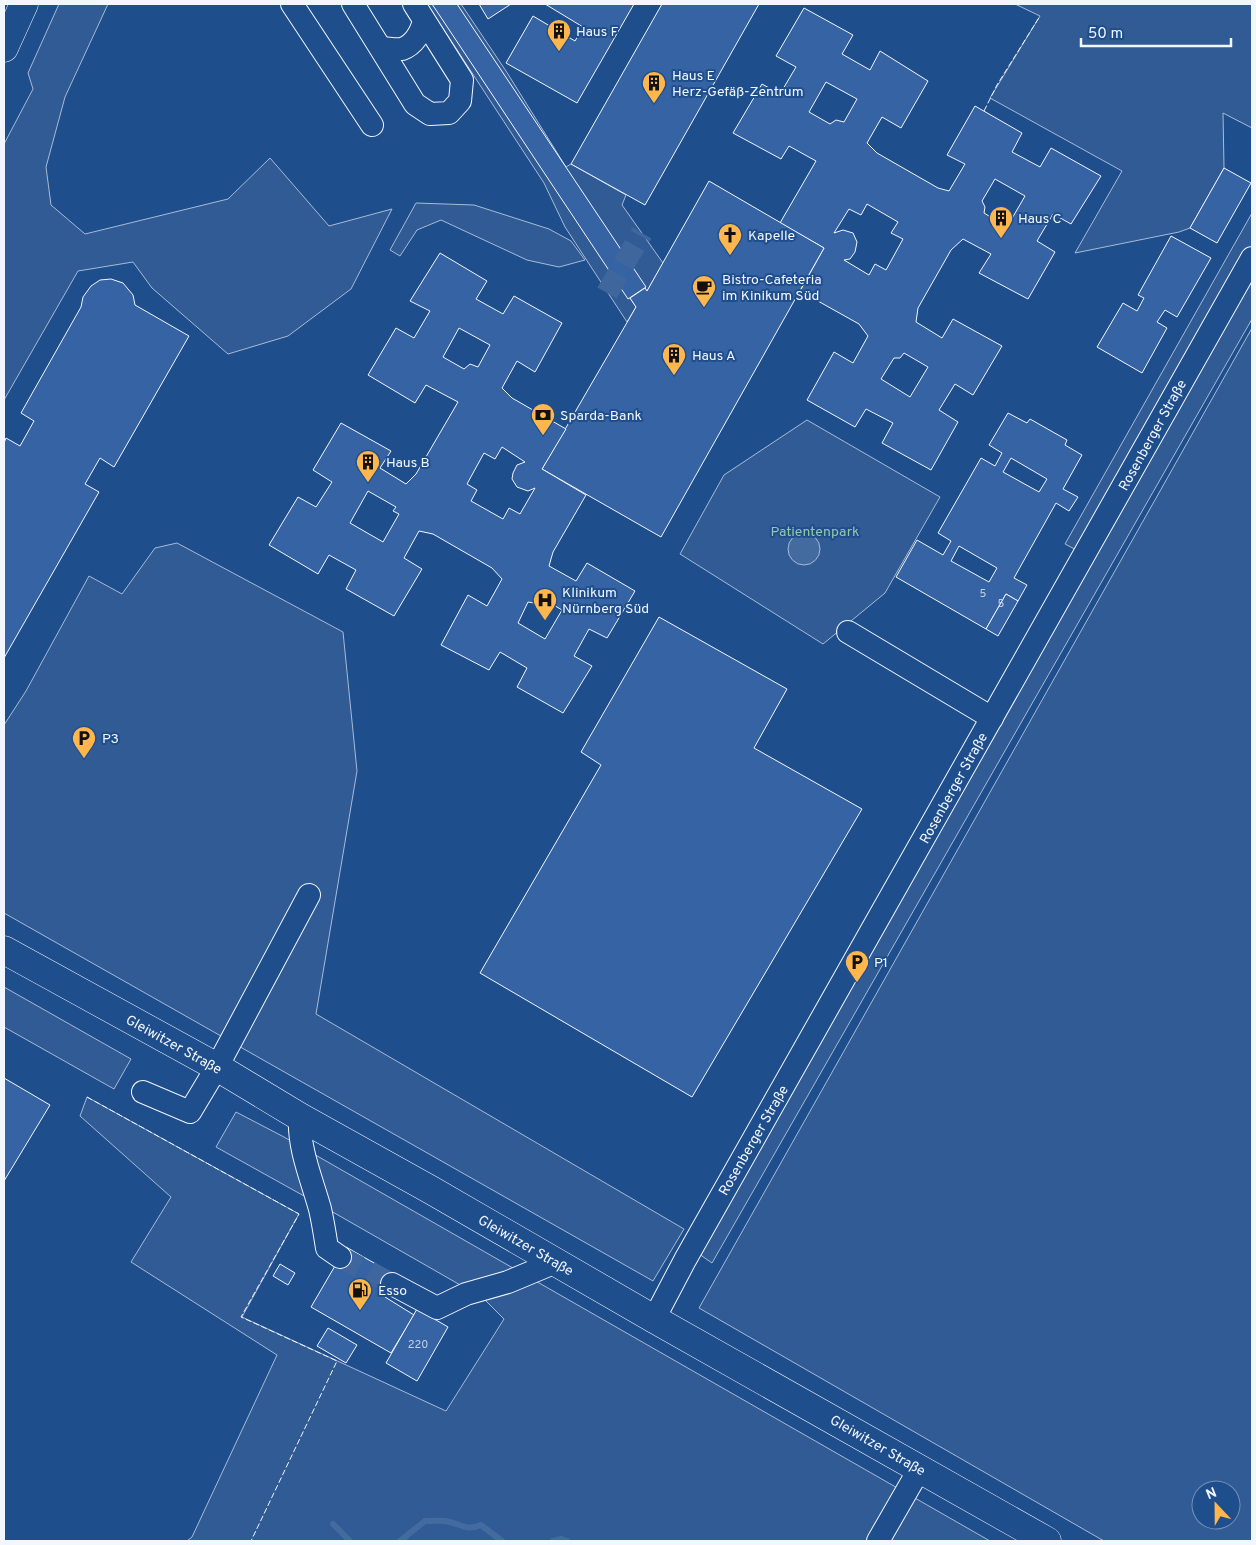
<svg xmlns="http://www.w3.org/2000/svg" width="1256" height="1545" font-family="Overpass,sans-serif">
	<rect width="100%" height="100%" fill="#1f4e8c"/>
	<!-- built -->
	<g fill="#305b95" stroke="#a8bbd7" fill-rule="evenodd">
		<path d="M59 4H108L65 97 46 167 51 205 85 234 228 199 270 158 329 226 392 209 351 289 288 336 228 354 152 288 133 262 78 271 4 400V144L33 89 28 73Z"/>
		<path d="M427 4H461L506 71 566 167 571 164 626 195 622 205 663 263 647 291 644 288 630 298 636 307 627 322 565 227 544 183Z"/>
		<path d="M1015 4H1252V128L1223 113 1224 168 1190 228 1179 232 1075 253 1122 171 990 98 1040 16Z"/>
		<path d="M416 203 474 205 549 229 571 241 585 260 559 267 527 260 441 220 417 230 400 256 390 250Z"/>
		<path d="M1252 213V319L712 1263 692 1249 1084 554 1065 544Z"/>
		<path d="M1252 328V1541H1104L699 1308ZM1201 1490H1231V1520H1201Z"/>
		<path d="M807 420 940 497 885 593 823 644 680 554 724 475Z"/>
		<path d="M177 543 343 632 357 771 316 1014 684 1229 653 1281 4 913V725L26 691 89 576 122 594 155 548Z"/>
		<path d="M4 987 131 1059 114 1089 4 1027Z"/>
		<path d="M87 1097 299 1214 242 1317 446 1411 504 1319 483 1298 331 1211 216 1147 236 1112 284 1137 990 1541H187L192 1537 277 1355 131 1262 171 1197 80 1116Z"/>
	</g>
	<!-- water -->
	<circle fill="#446ba0" stroke="#a8bbd7" cx="804" cy="549" r="16"/>
	<g fill="none" stroke-linecap="round" stroke-linejoin="round">
		<!-- stream -->
		<g stroke="#446ba0" stroke-width="6">
			<path d="M333 1524 350 1541"/>
			<path d="M400 1541 425 1521C433 1521 442 1520 450 1522 463 1525 467 1531 481 1525L502 1541"/>
			<path d="M553 1541 561 1539 567 1541"/>
		</g>
	</g>
	<!-- building -->
	<g fill="#3563a3" stroke="#f2f6ff" fill-rule="evenodd">
		<path d="M432 4H457L646 287 628 299Z"/>
		<path d="M479 4H511L488 19Z"/>
		<path d="M545 4H634L577 103 506 63 533 16 575 41 583 27Z"/>
		<path d="M662 4H759L645 205 571 164Z"/>
		<path d="M804 8 853 35 842 54 870 70 880 51 928 81 901 128 882 117 867 143 877 153 938 188 949 191 965 164 947 155 975 106 1022 133 1012 152 1040 167 1051 148 1101 176 1071 224 1053 214 1037 241 1055 252 1028 299 979 273 991 254 963 239 951 250 918 308 916 322 942 338 953 319 1002 346 973 395 955 384 939 410 958 422 931 470 882 443 893 423 866 409 855 427 807 400 834 352 853 363 868 336 859 324 800 291 824 248 780 223 816 161 789 146 781 159 733 133 762 84 780 94 796 67 776 56ZM826 82 857 99 844 122 836 120 830 124 809 112ZM995 179 1025 196 1007 227 984 213 985 207 982 201ZM867 204 898 222 891 233 903 239 886 270 875 264 869 275 844 260 850 259 855 252 857 242 853 233 843 230 834 233 849 209 861 215ZM904 353 928 367 910 397 881 379 894 358H900Z"/>
		<path d="M1224 168 1251 183 1217 243 1190 228Z"/>
		<path d="M709 181 824 248 661 537 542 469 636 307 630 298 645 288 647 291Z"/>
		<path d="M1171 236 1211 258 1177 317 1165 310 1157 322 1167 328 1142 373 1097 347 1123 303 1137 311 1144 298 1138 295Z"/>
		<path d="M440 253 487 281 476 299 503 314 514 296 562 323 535 372 517 361 502 388 512 398 566 429 542 469 586 495 553 552 549 566 576 581 587 563 635 591 607 638 589 629 574 656 592 666 563 713 517 687 527 668 500 652 489 670 441 645 468 595 487 606 502 579 492 568 433 534 419 531 404 558 422 569 394 616 346 589 356 570 329 555 318 574 269 545 298 497 316 507 332 482 313 470 341 423 391 451 380 468 406 484 416 474 458 402 426 385 415 403 368 375 396 328 414 338 430 311 410 301ZM459 328 490 345 478 367 470 364 464 369 443 357ZM502 447 525 462 517 465 513 473 512 479 517 487 528 491 535 488 520 514 509 508 503 519 471 501 477 490 467 484 484 453 495 459ZM368 491 396 507 393 511 399 514 383 542 350 523ZM540 597 562 610 545 639 518 623 528 602 534 603Z"/>
		<path d="M111 279 123 283 133 295 135 305 189 336 114 467 100 458 85 484 99 492 4 658V443L6 438 20 446 34 421 21 413 81 307 83 297 91 286 100 280Z"/>
		<path d="M1008 413 1027 423 1030 419 1067 440 1065 445 1082 455 1063 489 1078 497 1069 511 1056 503 1014 578 1027 585 1018 601 1006 594 986 629 896 577 917 540 943 555 951 541 938 533 981 458 995 466 1002 453 989 445ZM1011 458 1047 479 1039 492 1003 472ZM959 546 997 568 989 582 951 561Z"/>
		<path d="M1006 594 1018 601 998 636 986 629Z"/>
		<path d="M659 617 787 689 754 748 862 809 692 1097 480 973 601 765 581 752Z"/>
		<path d="M4 1078 50 1105 4 1181Z"/>
		<path d="M346 1247 397 1276 385 1297 414 1315 391 1353 311 1307Z"/>
		<path d="M280 1264 295 1273 288 1285 273 1276Z"/>
		<path d="M417 1309 448 1327 417 1381 386 1363Z"/>
		<path d="M328 1328 357 1345 346 1363 317 1346Z"/>
	</g>
	<g fill="none" stroke-linecap="round" stroke-linejoin="round">
		<!-- minor-tunnel -->
		<g stroke="#3f679d" stroke-width="22" stroke-dasharray="22 11" stroke-linecap="butt">
			<path d="M607 293 642 233"/>
			<path d="M340 1257 392 1284"/>
		</g>
		<!-- minor casing -->
		<g stroke="#f2f6ff" stroke-width="24">
			<g id="minor">
				<path d="M292 4 372 125"/>
				<path d="M353 4 415 104 430 114 449 113 460 101 462 80 414 4"/>
				<path d="M381 48C387 48 396 50 402 49 414 45 421 32 424 21"/>
				<path d="M848 632 992 718"/>
				<path d="M143 1092 190 1112 217 1067 309 895"/>
				<path d="M300 1117C298 1148 312 1180 320 1209 323 1222 325 1235 327 1248L340 1257"/>
				<path d="M392 1284 437 1308 466 1294 508 1282 556 1262"/>
				<path d="M654 1319 685 1260 1252 258"/>
				<path d="M878 1541 920 1468"/>
			</g>
		</g>
		<!-- major casing -->
		<g stroke="#f2f6ff" stroke-width="29">
			<g id="major">
				<path d="M4 48 24 4"/>
				<path d="M4 950 217 1067 300 1117 431 1190 654 1319 1047 1541"/>
			</g>
		</g>
		<!-- minor -->
		<use href="#minor" stroke="#1f4e8c" stroke-width="22"/>
		<!-- major -->
		<use href="#major" stroke="#1f4e8c" stroke-width="28"/>
		<!-- fence -->
		<g stroke="#f2f6ff" stroke-width="1" stroke-dasharray="6 2.5" stroke-linecap="butt">
			<path d="M984 111 997 85 1040 16"/>
			<path d="M87 1097 299 1214 241 1317 337 1361 251 1541"/>
		</g>
	</g>
	<!-- icons -->
	<defs>
		<g id="building-pin" transform="scale(1.25)"><path d="M0 17L-7.5 6A9.5 9.5 0 1 1 7.5 6Z" fill="#ffb74d" stroke="#1f4e8c"/><path d="M-4-6H4V6H1V3H-1V6H-4ZM-2.5-4.3h1.7v1.8h-1.7ZM.8-4.3h1.7v1.8H.8ZM-2.5-1h1.7V.8h-1.7ZM.8-1h1.7V.8H.8Z" fill="#111"/></g>
		<g id="church-pin" transform="scale(1.25)"><path d="M0 17L-7.5 6A9.5 9.5 0 1 1 7.5 6Z" fill="#ffb74d" stroke="#1f4e8c"/><path d="M-1.2-6h2.4v3.5h3.3v2.4h-3.3V6h-2.4V-.1h-3.3v-2.4h3.3Z" fill="#111"/></g>
		<g id="cafe-pin" transform="scale(1.25)"><path d="M0 17L-7.5 6A9.5 9.5 0 1 1 7.5 6Z" fill="#ffb74d" stroke="#1f4e8c"/><path d="M-5.5-4.5H6V0H3Q3 3.5 0 3.5H-2.5Q-5.5 3.5-5.5 0ZM3-3.2v2h1.7v-2ZM-6 4.5H4V6H-6Z" fill="#111"/></g>
		<g id="bank-pin" transform="scale(1.25)"><path d="M0 17L-7.5 6A9.5 9.5 0 1 1 7.5 6Z" fill="#ffb74d" stroke="#1f4e8c"/><path d="M-6-4H6V4H-6ZM0-2.3a2.3 2.3 0 1 0 0 4.6a2.3 2.3 0 1 0 0-4.6Z" fill="#111"/></g>
		<g id="hospital-pin" transform="scale(1.25)"><path d="M0 17L-7.5 6A9.5 9.5 0 1 1 7.5 6Z" fill="#ffb74d" stroke="#1f4e8c"/><path d="M-5-5h3v3.5h4V-5h3V5h-3V1.5h-4V5h-3Z" fill="#111"/></g>
		<g id="parking-pin" transform="scale(1.25)"><path d="M0 17L-7.5 6A9.5 9.5 0 1 1 7.5 6Z" fill="#ffb74d" stroke="#1f4e8c"/><path d="M-3.5-5.5H1a3.5 3.5 0 0 1 0 7H-1V5.5H-3.5ZM-1-3.4V-.6H.8a1.4 1.4 0 0 0 0-2.8Z" fill="#111"/></g>
		<g id="fuel-pin" transform="scale(1.25)"><path d="M0 17L-7.5 6A9.5 9.5 0 1 1 7.5 6Z" fill="#ffb74d" stroke="#1f4e8c"/><path d="M-5.5-6h7V0h2V4h1.3V-2.5L3-4.5l.8-.8L6-3V5H2.5V1h-1V6h-7ZM-4.2-4.7v3.2H.2V-4.7Z" fill="#111"/></g>
	</defs>
	<g fill-rule="evenodd">
		<use href="#building-pin" x="559" y="31"/>
		<use href="#building-pin" x="654" y="83"/>
		<use href="#building-pin" x="1001" y="218"/>
		<use href="#church-pin" x="730" y="235"/>
		<use href="#cafe-pin" x="704" y="287"/>
		<use href="#building-pin" x="674" y="355"/>
		<use href="#bank-pin" x="543" y="415"/>
		<use href="#building-pin" x="368" y="462"/>
		<use href="#hospital-pin" x="545" y="600"/>
		<use href="#parking-pin" x="84" y="738"/>
		<use href="#parking-pin" x="857" y="962"/>
		<use href="#fuel-pin" x="360" y="1290"/>
	</g>
	<g text-anchor="middle" stroke-width="4" stroke-linejoin="round" paint-order="stroke">
		<!-- number labels -->
		<g font-size="11" fill="#c3d1e8">
			<text x="983" y="597">5</text>
			<text x="1001" y="607">5</text>
			<text x="418" y="1348">220</text>
		</g>
		<!-- poi labels -->
		<g font-size="14" fill="#f2f6ff" stroke="#1f4e8c" text-anchor="start">
			<text x="576" y="36">Haus F</text>
			<text x="672" y="80">Haus E<tspan x="672" dy="16">Herz-Gefäß-Zentrum</tspan></text>
			<text x="1018" y="223">Haus C</text>
			<text x="748" y="240">Kapelle</text>
			<text x="722" y="284">Bistro-Cafeteria<tspan x="722" dy="16">im Kinikum Süd</tspan></text>
			<text x="692" y="360">Haus A</text>
			<text x="560" y="420">Sparda-Bank</text>
			<text x="386" y="467">Haus B</text>
			<text x="562" y="597">Klinikum<tspan x="562" dy="16">Nürnberg Süd</tspan></text>
			<text x="102" y="743">P3</text>
			<text x="874" y="967">P1</text>
			<text x="378" y="1295">Esso</text>
		</g>
		<!-- street labels -->
		<g font-size="14" fill="#f2f6ff" stroke="#1f4e8c">
			<text transform="translate(1152 435) rotate(-61)" y="5">Rosenberger Straße</text>
			<text transform="translate(953 788) rotate(-61)" y="5">Rosenberger Straße</text>
			<text transform="translate(174 1044) rotate(29)" y="5">Gleiwitzer Straße</text>
			<text transform="translate(753 1140) rotate(-60)" y="5">Rosenberger Straße</text>
			<text transform="translate(526 1245) rotate(30)" y="5">Gleiwitzer Straße</text>
			<text transform="translate(878 1445) rotate(30)" y="5">Gleiwitzer Straße</text>
		</g>
		<!-- park labels -->
		<g font-size="14" fill="#97c8a6" stroke="#1f4e8c">
			<text x="815" y="536">Patientenpark</text>
		</g>
	</g>
	<!-- border -->
	<rect width="1256" height="1545" fill="none" stroke="#f2f6ff" stroke-width="10"/>
	<!-- north arrow -->
	<g transform="translate(1216 1505) rotate(338)"><circle r="24" fill="#1f4e8c" stroke="#7391ba"/>
	<path d="M0-4L9 19L0 12L-9 19Z" fill="#ffb74d"/>
	<text y="-8" font-size="14" font-weight="bold" text-anchor="middle" fill="#f2f6ff">N</text>
	</g>
	<!-- scale -->
	<path d="M1081 38v8h150v-8" fill="none" stroke="#f2f6ff" stroke-width="2.5"/>
	<text x="1088" y="38" font-size="15" fill="#f2f6ff" stroke="#1f4e8c" stroke-width="4" paint-order="stroke">50 m</text>
</svg>
